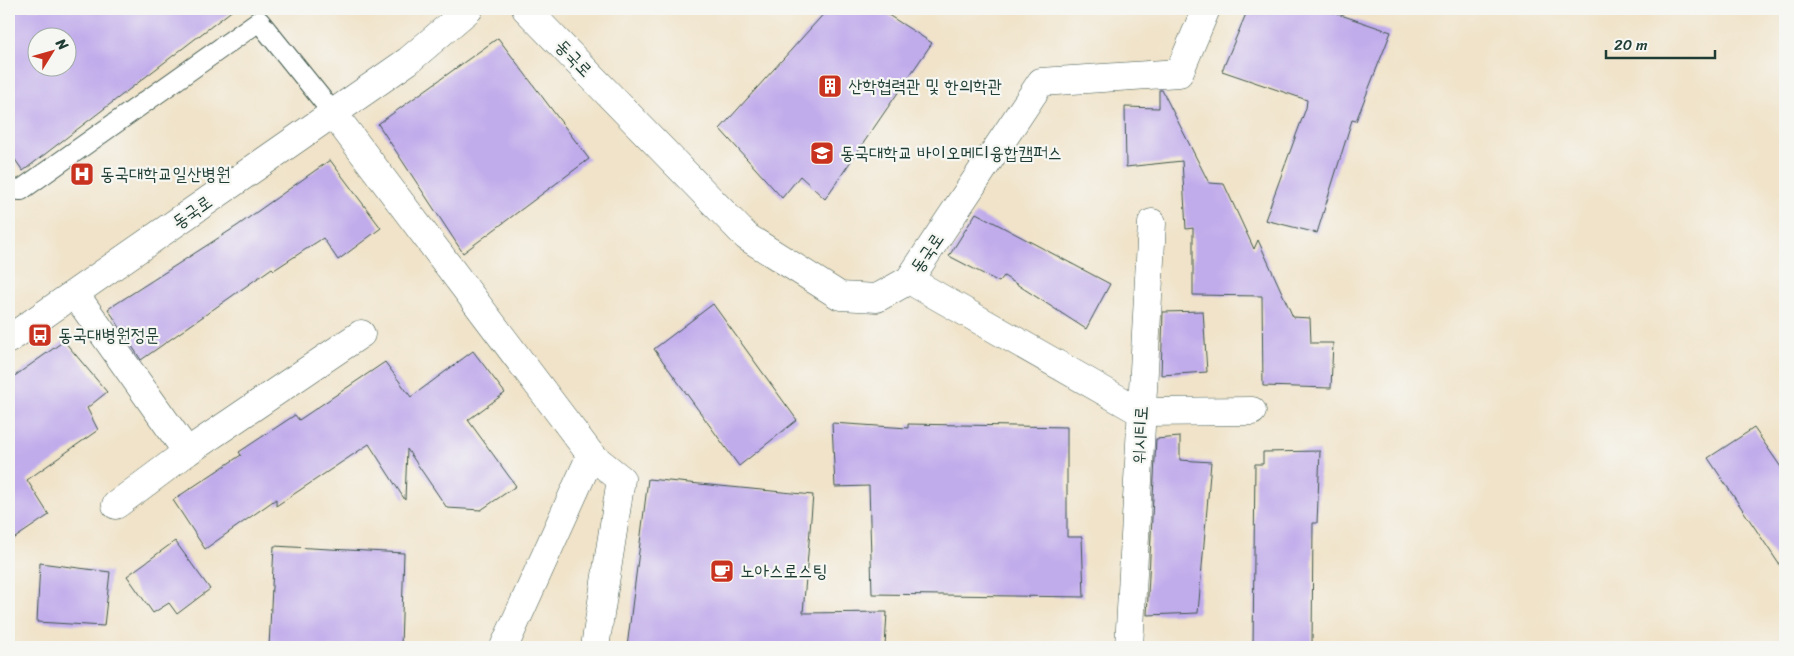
<svg xmlns="http://www.w3.org/2000/svg" width="1794" height="656" font-family="Sriracha,'Poor Story',sans-serif">
	<rect width="100%" height="100%" fill="#f6f6f2"/>
	<filter id="ink" filterUnits="userSpaceOnUse"><feTurbulence type="fractalNoise" baseFrequency=".02" numOctaves="2"/><feDisplacementMap in="SourceGraphic" scale="10" xChannelSelector="R" yChannelSelector="G"/><feConvolveMatrix kernelMatrix="1 2 1 2 8 2 1 2 1" color-interpolation-filters="sRGB"/></filter>
	<filter id="wash" filterUnits="userSpaceOnUse"><feTurbulence type="fractalNoise" baseFrequency=".0096" numOctaves="4" result="noise"/><feDisplacementMap in="SourceGraphic" scale="20" xChannelSelector="R" yChannelSelector="G"/><feGaussianBlur stdDeviation="1.12" result="paint"/><feColorMatrix in="noise" values="0 0 0 0 0 0 0 0 0 0 0 0 0 0 0 0 0 1.4 0 .05"/><feComposite in="paint" operator="in"/></filter>
	<g filter="url(#wash)">
		<rect width="100%" height="100%" fill="#f0e3c9"/>
		<g id="blocks">
			<!-- building -->
			<g fill="#c1aceb" fill-rule="evenodd">
				<path d="M9 9H234L23 171 9 151ZM38 38H68V68H38Z"/>
				<path d="M828 9H879L932 43 825 199 800 176 782 198 720 129Z"/>
				<path d="M1248 9H1323L1391 32 1356 121 1352 120 1317 233 1265 220 1306 108 1307 100 1222 71Z"/>
				<path d="M498 38 589 159 463 253 378 124Z"/>
				<path d="M1159 90H1162L1209 183 1224 184 1254 249 1258 240 1293 317 1310 318 1311 343H1333L1331 388 1263 386 1262 296 1193 295V228L1186 229 1182 161 1126 167 1125 107 1159 108Z"/>
				<path d="M330 160 381 228 338 260 323 238 274 270 272 268 141 360 108 309 237 226Z"/>
				<path d="M976 213 1110 284 1086 329 1004 276 999 282 949 256Z"/>
				<path d="M713 304 797 420 739 466 654 349Z"/>
				<path d="M1203 311 1207 372 1161 375 1163 312Z"/>
				<path d="M64 341 107 392 87 408 98 430 27 480 49 515 9 542V380Z"/>
				<path d="M473 351 505 393 468 420 516 486 481 510 447 508 407 449 405 500 369 444 276 506V499L205 549 173 500 241 455 239 452 295 415 299 420 385 362 411 397Z"/>
				<path d="M832 423 908 428V424L1067 427V537H1082L1084 597 872 594 869 486 835 487Z"/>
				<path d="M1754 428 1785 473V573L1708 458Z"/>
				<path d="M1180 437V460L1211 462 1198 613 1147 615 1156 439Z"/>
				<path d="M1320 451 1317 523H1313L1312 647H1253L1255 464H1263V452Z"/>
				<path d="M648 479 813 495 803 613 887 612 885 647H627Z"/>
				<path d="M175 541 210 589 177 614 169 603 153 613 127 576Z"/>
				<path d="M274 546 404 553 401 647H269Z"/>
				<path d="M40 563 110 572 104 626 37 622Z"/>
			</g>
		</g>
	</g>
	<g filter="url(#ink)">
		<use href="#blocks" fill-opacity="0" stroke="#3e564a" stroke-width="1"/>
		<g fill="none" stroke-linecap="round" stroke-linejoin="round">
			<!-- lane casing -->
			<g stroke="#3e564a" stroke-width="22">
				<path id="lane" d="M9 189 21 190 259 21 333 113"/>
			</g>
			<!-- street casing -->
			<g stroke="#3e564a" stroke-width="29">
				<g id="street">
					<path d="M526 9 747 237 840 296 877 298 909 280 1041 82 1179 73 1206 9"/>
					<path d="M333 113 591 455 621 479 595 647"/>
					<path d="M909 280 1141 412 1252 411"/>
					<path d="M75 294 187 452"/>
					<path d="M116 505 187 452 361 334"/>
					<path d="M504 647 591 455"/>
					<path d="M1129 647 1152 223"/>
				</g>
			</g>
			<!-- secondary casing -->
			<g stroke="#3e564a" stroke-width="29">
				<path id="secondary" d="M9 339 408 61 469 9"/>
			</g>
			<!-- lane -->
			<use href="#lane" stroke="#fff" stroke-width="20"/>
			<!-- street -->
			<use href="#street" stroke="#fff" stroke-width="28"/>
			<!-- secondary -->
			<use href="#secondary" stroke="#fff" stroke-width="28"/>
		</g>
	</g>
	<!-- icons -->
	<defs>
		<g id="building-square" transform="scale(1.25)"><rect x="-9" y="-9" width="18" height="18" rx="4" fill="#c8321e" stroke="#f6f6f2"/><path d="M-4-6H4V6H1V3H-1V6H-4ZM-2.5-4.3h1.7v1.8h-1.7ZM.8-4.3h1.7v1.8H.8ZM-2.5-1h1.7V.8h-1.7ZM.8-1h1.7V.8H.8Z" fill="#fff"/></g>
		<g id="university-square" transform="scale(1.25)"><rect x="-9" y="-9" width="18" height="18" rx="4" fill="#c8321e" stroke="#f6f6f2"/><path d="M0-5L7-2L0 1L-7-2ZM-4 1L0 2.5L4 1V4Q0 6-4 4Z" fill="#fff"/></g>
		<g id="hospital-square" transform="scale(1.25)"><rect x="-9" y="-9" width="18" height="18" rx="4" fill="#c8321e" stroke="#f6f6f2"/><path d="M-5-5h3v3.5h4V-5h3V5h-3V1.5h-4V5h-3Z" fill="#fff"/></g>
		<g id="bus-square" transform="scale(1.25)"><rect x="-9" y="-9" width="18" height="18" rx="4" fill="#c8321e" stroke="#f6f6f2"/><path d="M-5-6H5V4H4V6H2V4H-2V6H-4V4H-5ZM-3.5-4V0h7V-4ZM-3.5 1.2v1.5H-2V1.2ZM2 1.2v1.5H3.5V1.2Z" fill="#fff"/></g>
		<g id="cafe-square" transform="scale(1.25)"><rect x="-9" y="-9" width="18" height="18" rx="4" fill="#c8321e" stroke="#f6f6f2"/><path d="M-5.5-4.5H6V0H3Q3 3.5 0 3.5H-2.5Q-5.5 3.5-5.5 0ZM3-3.2v2h1.7v-2ZM-6 4.5H4V6H-6Z" fill="#fff"/></g>
	</defs>
	<g fill-rule="evenodd">
		<use href="#building-square" x="830" y="86"/>
		<use href="#university-square" x="822" y="153"/>
		<use href="#hospital-square" x="82" y="174"/>
		<use href="#bus-square" x="40" y="335"/>
		<use href="#cafe-square" x="722" y="571"/>
	</g>
	<g text-anchor="middle" stroke-width="4.5" stroke-linejoin="round" paint-order="stroke">
		<!-- street labels -->
		<g font-size="18" fill="#1f3d34" stroke="#f6f6f2">
			<text transform="translate(574 58) rotate(46)" y="6">동국로</text>
			<text transform="translate(192 212) rotate(-35)" y="6">동국로</text>
			<text transform="translate(927 253) rotate(-56)" y="6">동국로</text>
			<text transform="translate(1140 435) rotate(-87)" y="6">위시티로</text>
		</g>
		<!-- poi labels -->
		<g font-size="18" fill="#1f3d34" stroke="#f6f6f2" text-anchor="start">
			<text x="848" y="92">산학협력관 및 한의학관</text>
			<text x="840" y="159">동국대학교 바이오메디융합캠퍼스</text>
			<text x="100" y="180">동국대학교일산병원</text>
			<text x="58" y="341">동국대병원정문</text>
			<text x="740" y="577">노아스로스팅</text>
		</g>
	</g>
	<!-- margin -->
	<rect width="1794" height="656" fill="none" stroke="#f6f6f2" stroke-width="30"/>
	<!-- north arrow -->
	<g transform="translate(52 52) rotate(53)"><circle r="24" fill="#f6f6f2" stroke="#a0aca6"/>
	<path d="M0-4L9 19L0 12L-9 19Z" fill="#c8321e"/>
	<text y="-8" font-size="14" font-weight="bold" text-anchor="middle" fill="#1f3d34">N</text>
	</g>
	<!-- scale -->
	<path d="M1606 50v8h109v-8" fill="none" stroke="#1f3d34" stroke-width="2.5"/>
	<text x="1614" y="50" font-size="15" fill="#1f3d34" stroke="#f6f6f2" stroke-width="4" paint-order="stroke">20 m</text>
</svg>
